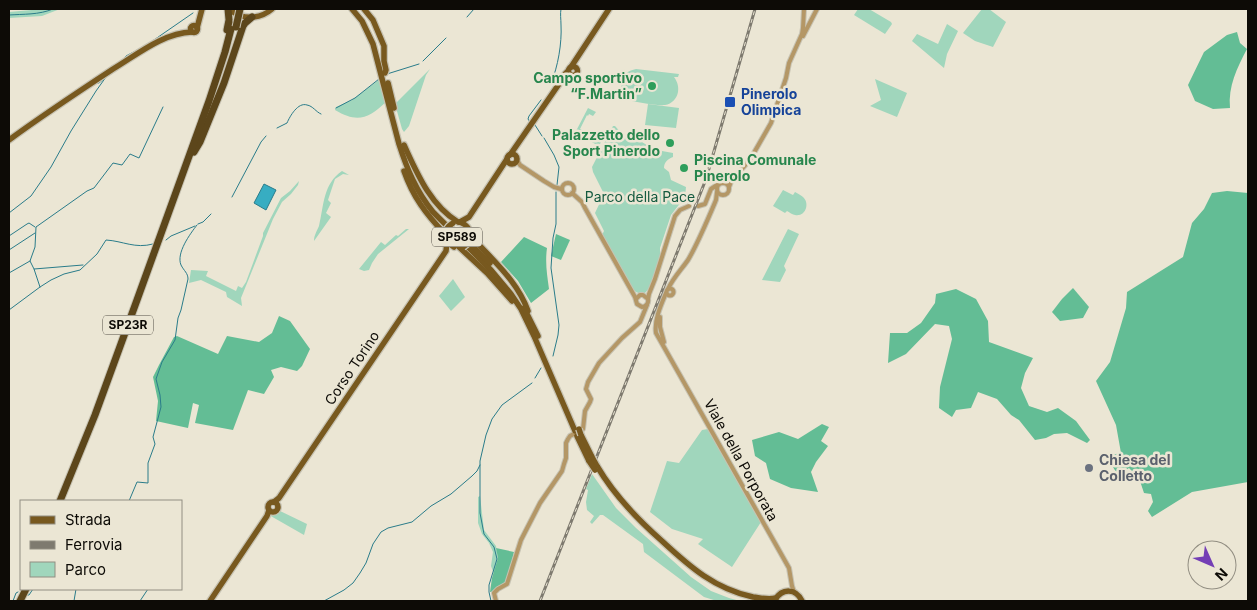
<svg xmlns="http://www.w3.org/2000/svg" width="1257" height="610" font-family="Inter,sans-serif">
	<rect width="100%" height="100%" fill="#ebe6d4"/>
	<!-- green -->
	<g fill="#a0d6bc">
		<path d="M43 9H60L42 16 9 18V12Z"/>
		<path d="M858 9H869L891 22 892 24 885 34 854 15Z"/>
		<path d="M982 9H989L1006 22 993 47 975 41 963 33Z"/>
		<path d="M947 24 958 31 947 54 944 68 912 41 917 34 938 44Z"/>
		<path d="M430 69 426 75 409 126 404 132 402 129 395 104Z"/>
		<path d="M636 69 679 74 678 77H674C677 81 679 86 678 92 677 98 672 104 665 105 656 106 632 101 621 99L622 96 626 97C617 84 621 72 636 69Z"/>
		<path d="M380 79 386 102C368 119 357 123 335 110L336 107 352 100Z"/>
		<path d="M875 79 907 93 897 117 870 106 881 100Z"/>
		<path d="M648 104 679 108 676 128 645 125Z"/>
		<path d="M588 108 596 112 593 116 589 114 588 116 587 115 580 129 602 140 599 146 575 133Z"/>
		<path d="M613 126H615L622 134 632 137 635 140 637 139 650 147 658 148 662 151 673 153V157C668 159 664 162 664 168L669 172 671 180 686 187 685 197 671 215 660 248V256L650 287 645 293 641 294 636 292 633 289 602 235 604 231 595 213 604 194 593 172 592 167Z"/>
		<path d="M342 171 349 175 343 174 335 179 328 200 331 203 326 213 331 217 314 241C314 235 317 231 319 226 324 205 323 184 342 171Z"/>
		<path d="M299 181 298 185 291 194 282 202 273 219 241 298 242 306 227 297 226 292 201 280 189 283 191 270 208 271 206 276 236 291 238 286 242 288 246 282 263 236V233L281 198 290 191Z"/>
		<path d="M783 190 793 195 795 192C798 194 801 195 803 197 810 203 806 217 795 215 793 215 789 212 787 211L785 213 773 206Z"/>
		<path d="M406 229H409L378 254 372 263 369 270 364 271 359 269 381 242 385 245 396 235 398 236Z"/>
		<path d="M788 229 799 234 784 266 786 270 780 282 762 280Z"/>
		<path d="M453 279 465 297 451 311 439 296Z"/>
		<path d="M708 429 761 522 732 567 698 544 703 539 672 529 650 512 667 461 679 463 702 430Z"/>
		<path d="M592 474 616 508 636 528 691 577 711 591 729 598 740 601H717L704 597 644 552 643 544 603 515H600L592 524 590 522 594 516 587 510 586 502 588 490 586 489Z"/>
		<path d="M480 496 484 530 496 546 498 558 494 574 491 566 493 552 489 543 482 534 478 523V497Z"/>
		<path d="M278 510 307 524 304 535 269 515 275 513Z"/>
	</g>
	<!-- forest -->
	<g fill="#63bd95">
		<path d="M1237 32 1240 43 1247 49C1237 68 1228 86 1230 108L1213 109 1195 101 1188 85 1204 52 1227 35Z"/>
		<path d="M1227 191 1248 193V482L1192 492 1152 517 1148 511 1153 502 1151 494 1144 493 1139 478 1129 468 1118 475 1106 456 1121 453 1116 425 1096 381 1110 362 1126 308 1127 292 1183 257 1192 223 1204 209 1212 193Z"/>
		<path d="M556 234 570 240 561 260 551 256Z"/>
		<path d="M524 237 547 248C545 262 547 275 549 289L531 303 518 281 501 262Z"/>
		<path d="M1073 288 1089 307 1083 318 1060 321 1052 312 1062 299Z"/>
		<path d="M956 289 976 299 988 321 989 342 1033 358 1025 373 1021 388 1029 406 1047 412 1058 408 1076 421 1090 440 1087 443 1067 433 1054 434 1046 438 1035 440 1019 420 1011 415 997 399 978 392 971 408 956 410 952 417 939 408 940 387 952 339 949 326 935 324 906 354 888 363 890 333H907L921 323 935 303 936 294Z"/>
		<path d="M279 316 290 321 310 349 302 366 297 371 281 367 271 370 274 377 264 394 248 390 233 430 195 423 199 405 193 403 188 428 156 421 158 401 153 377 159 365 174 337 177 336 218 354 227 336 259 342 272 333Z"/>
		<path d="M822 424 829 427 821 441 828 446 816 462 811 472 818 492 791 488 770 479 766 463 755 456 752 440 779 432 798 439Z"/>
		<path d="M496 548 514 552C510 567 510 590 490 592L492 578 498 558Z"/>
	</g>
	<!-- water -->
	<path fill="#37adc2" stroke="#2a7c8a" d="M264 184 276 190 266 210 254 203Z"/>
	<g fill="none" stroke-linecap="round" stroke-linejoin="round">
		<!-- stream -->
		<g stroke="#2a7c8a" stroke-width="1">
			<path d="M206 9H207"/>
			<path d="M9 15C23 14 39 15 53 9"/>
			<path d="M467 17 474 9"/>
			<path d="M151 42 193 13"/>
			<path d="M122 61 126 56 141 48"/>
			<path d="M423 61 446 38"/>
			<path d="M387 74 419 64"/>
			<path d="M96 83H99L105 78"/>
			<path d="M551 83C558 67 562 43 561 25 561 19 560 14 561 9"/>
			<path d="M336 108 355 98 379 79"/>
			<path d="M530 122 528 119 529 116 541 100"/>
			<path d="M535 125 542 136"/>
			<path d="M277 128 287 123C290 116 298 102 307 105 313 106 316 112 321 114"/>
			<path d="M544 138 554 155 559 167 557 185"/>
			<path d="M232 197 261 142 266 136"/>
			<path d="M9 213 31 196 51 167 71 131 96 91 106 77 114 72"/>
			<path d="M198 224 203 222 211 214"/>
			<path d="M9 236 27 224 29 223 35 227"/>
			<path d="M166 240 171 236 195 226"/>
			<path d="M9 250 35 233"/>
			<path d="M34 269 30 261 35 247 36 227 87 191 94 188 113 163 122 165 130 154 139 158 163 107"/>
			<path d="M9 273 30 261"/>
			<path d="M40 287 34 269 83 265"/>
			<path d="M9 310 40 287 51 280 64 274 80 270 97 254 106 240C123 241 135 249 153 244"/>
			<path d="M553 356 558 335 559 325 551 268 553 238 556 224V192"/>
			<path d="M535 378 541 368"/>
			<path d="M129 501 137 482 148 483V463L155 444 153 437 161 407 160 395 156 379 162 362 175 340 178 318 181 310 188 279C188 273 184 271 181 265 176 253 190 234 197 225"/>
			<path d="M27 595H29L33 589"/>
			<path d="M13 601 16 593 18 592"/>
			<path d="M74 601 76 589"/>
			<path d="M140 601 148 589"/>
			<path d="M324 601 344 590 353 583 360 573 366 563 373 544 381 532 388 528 412 522 431 506 451 494 472 476 477 471 480 465"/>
			<path d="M491 601 489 592V585L497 559 494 547 484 534 480 513V461L486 435 492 419 502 405 532 383"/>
		</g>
		<!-- minor casing -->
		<g stroke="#c7c3b3" stroke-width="6">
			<g id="minor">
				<path d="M803 36 817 9"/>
				<path d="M517 160 520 165 544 181 554 187 561 189"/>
				<circle cx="723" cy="189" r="6"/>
				<circle cx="568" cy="189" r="6"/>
				<path d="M729 187 731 182 751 158 771 123 786 78 789 63 802 34 803 28 804 9"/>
				<path d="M572 193 582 202 585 208 635 297 637 304 642 307C646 307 649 303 648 299L643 295H640L636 299"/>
				<path d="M698 206 705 204 711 189 717 185"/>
				<circle cx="670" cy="292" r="3.5"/>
				<path d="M668 289C673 278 681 270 688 260 698 243 708 219 716 200L717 192"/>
				<path d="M666 293C661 305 654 320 656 333L780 552 789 568 792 586 794 592"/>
				<path d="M648 299 649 294 655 279 675 216 680 210 689 206"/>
				<path d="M660 317V327L664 342"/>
				<path d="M496 601 494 593 498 589 507 584 521 540 540 503 562 471 564 464 566 458V443L568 439 570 436 583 429 585 411 590 402 591 399 586 389 588 382 599 363 622 338 640 322 647 305"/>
			</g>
		</g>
		<!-- major casing -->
		<g stroke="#c7c3b3" stroke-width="8">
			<g id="major">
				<path d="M229 9C242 20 259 20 272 9"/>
				<path d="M352 9 362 21 373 44 399 144C407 169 416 191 433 212L491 270 511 294 521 309 534 336 575 431"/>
				<path d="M364 9 373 20 384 46V61L386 70 385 73"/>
				<circle cx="194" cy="29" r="3.5"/>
				<path d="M197 28 202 9"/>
				<circle cx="573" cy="71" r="4.5"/>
				<path d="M571 67 609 9"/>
				<path d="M388 83 394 108"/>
				<path d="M9 140C43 115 78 92 113 69 138 54 163 33 192 32"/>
				<path d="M404 145C417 173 430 205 458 222"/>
				<circle cx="512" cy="159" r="5"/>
				<path d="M510 155 559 84 562 77 568 71"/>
				<path d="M404 171C413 197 426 214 445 234"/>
				<path d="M460 222 469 217 507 159"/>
				<path d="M460 222C467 225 471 229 470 237"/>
				<path d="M446 230C444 238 447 243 454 247"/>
				<path d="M471 236C492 260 517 280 528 311"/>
				<path d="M466 240 490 263"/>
				<path d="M459 247 487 273 512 301"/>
				<path d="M524 308 538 336"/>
				<path d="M581 435 592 457"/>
				<path d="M577 436 589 461"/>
				<path d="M597 466C614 495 637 519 662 541 690 567 715 589 753 597 761 598 768 600 776 598"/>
				<circle cx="273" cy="507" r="5"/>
				<path d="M274 502 279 498 446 251 447 242"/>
				<path d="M775 600C782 588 796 588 802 601"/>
				<path d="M210 601 267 516 269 510"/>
			</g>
		</g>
		<!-- highway casing -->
		<g stroke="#c7c3b3" stroke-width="9">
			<g id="highway">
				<path d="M227 30 229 20 228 9"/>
				<path d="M194 152 200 142 224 83 243 26 245 23 252 17"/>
				<path d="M60 501 95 415 137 300 209 101 225 52 232 25"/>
				<path d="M20 601 26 589"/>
			</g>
		</g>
		<!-- minor -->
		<use href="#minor" stroke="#b49766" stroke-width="4"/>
		<!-- major -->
		<use href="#major" stroke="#78591f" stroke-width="5.5"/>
		<!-- highway -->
		<use href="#highway" stroke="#5c461b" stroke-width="7"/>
		<!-- rail casing -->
		<g stroke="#7e7a6f" stroke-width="3">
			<path id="rail" d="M540 601 706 179 755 9"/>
		</g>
		<!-- rail -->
		<use href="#rail" stroke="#ebe6d4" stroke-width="1" stroke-dasharray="4" stroke-linecap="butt"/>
		<!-- major-bridge casing -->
		<g stroke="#c7c3b3" stroke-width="8" stroke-linecap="butt">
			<g id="major-bridge">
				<path d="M446 230 449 226 453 223"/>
				<path d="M463 247 467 244 470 239"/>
				<path d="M579 429 581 435"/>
				<path d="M592 457 597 466"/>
				<path d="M589 461 595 470"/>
			</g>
		</g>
		<!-- highway-bridge casing -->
		<g stroke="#c7c3b3" stroke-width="9" stroke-linecap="butt">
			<path id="highway-bridge" d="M236 27 240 9"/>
		</g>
		<!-- major-bridge -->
		<use href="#major-bridge" stroke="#78591f" stroke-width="5.5"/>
		<!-- highway-bridge -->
		<use href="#highway-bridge" stroke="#5c461b" stroke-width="7"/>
	</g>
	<!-- markers -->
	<g fill="#2e9e5b" stroke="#ebe6d4" stroke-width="2">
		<circle cx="652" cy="86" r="5"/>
		<circle cx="670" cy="143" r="5"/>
		<circle cx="684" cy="168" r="5"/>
	</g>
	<rect fill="#1a4fb4" stroke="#ebe6d4" stroke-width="2" x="724" y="96" width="12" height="12" rx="2.5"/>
	<circle fill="#6b7280" stroke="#ebe6d4" stroke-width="2" cx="1089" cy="468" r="5"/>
	<g text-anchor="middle" stroke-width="5" stroke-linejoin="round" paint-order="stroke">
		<!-- shield labels -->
		<g fill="#ebe6d4" stroke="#504d44" stroke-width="1">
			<rect x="432" y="227.5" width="50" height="19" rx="4"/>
			<rect x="103" y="315.5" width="50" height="19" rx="4"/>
		</g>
		<g font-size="12" font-weight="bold" fill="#0d0b06">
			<text x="457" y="241">SP589</text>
			<text x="128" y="329">SP23R</text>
		</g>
		<!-- leisure labels -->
		<g font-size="14" font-weight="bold" fill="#27864d" stroke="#ebe6d4" text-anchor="end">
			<text x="642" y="83">Campo sportivo<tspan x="642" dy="16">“F.Martin”</tspan></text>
			<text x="660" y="140">Palazzetto dello<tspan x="660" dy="16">Sport Pinerolo</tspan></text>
			<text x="694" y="165" text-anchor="start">Piscina Comunale<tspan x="694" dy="16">Pinerolo</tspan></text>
		</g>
		<!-- transit labels -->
		<g font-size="14" font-weight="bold" fill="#164399" stroke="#ebe6d4" text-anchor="start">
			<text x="741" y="99">Pinerolo<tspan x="741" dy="16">Olimpica</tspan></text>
		</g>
		<!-- park labels -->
		<g font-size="14" fill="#135a3f" stroke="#ebe6d4">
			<text x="640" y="202">Parco della Pace</text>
		</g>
		<!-- street labels -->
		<g font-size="14" fill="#0d0b06" stroke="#ebe6d4">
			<text transform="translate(352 368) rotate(-56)" y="5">Corso Torino</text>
			<text transform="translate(741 460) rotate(61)" y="5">Viale della Porporata</text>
		</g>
		<!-- worship labels -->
		<g font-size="14" font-weight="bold" fill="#5b616d" stroke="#ebe6d4" text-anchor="start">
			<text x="1099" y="465">Chiesa del<tspan x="1099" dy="16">Colletto</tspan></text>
		</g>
	</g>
	<!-- border -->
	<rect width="1257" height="610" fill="none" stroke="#0d0b06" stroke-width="20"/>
	<!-- legend -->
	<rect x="20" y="500" width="162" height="90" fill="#ebe6d4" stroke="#928e82"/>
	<rect x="30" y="516" width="25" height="8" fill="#78591f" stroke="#928e82"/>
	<text x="65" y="525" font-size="15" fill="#0d0b06">Strada</text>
	<rect x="30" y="541" width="25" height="8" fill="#7e7a6f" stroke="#928e82"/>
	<text x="65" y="550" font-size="15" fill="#0d0b06">Ferrovia</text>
	<rect x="30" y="562" width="25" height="15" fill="#a0d6bc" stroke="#928e82"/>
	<text x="65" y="575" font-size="15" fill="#0d0b06">Parco</text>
	<!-- north arrow -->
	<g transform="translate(1212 565) rotate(135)"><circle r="24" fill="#ebe6d4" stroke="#928e82"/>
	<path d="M0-4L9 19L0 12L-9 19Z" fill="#743eb5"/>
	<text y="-8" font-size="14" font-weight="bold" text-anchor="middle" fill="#0d0b06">N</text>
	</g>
</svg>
